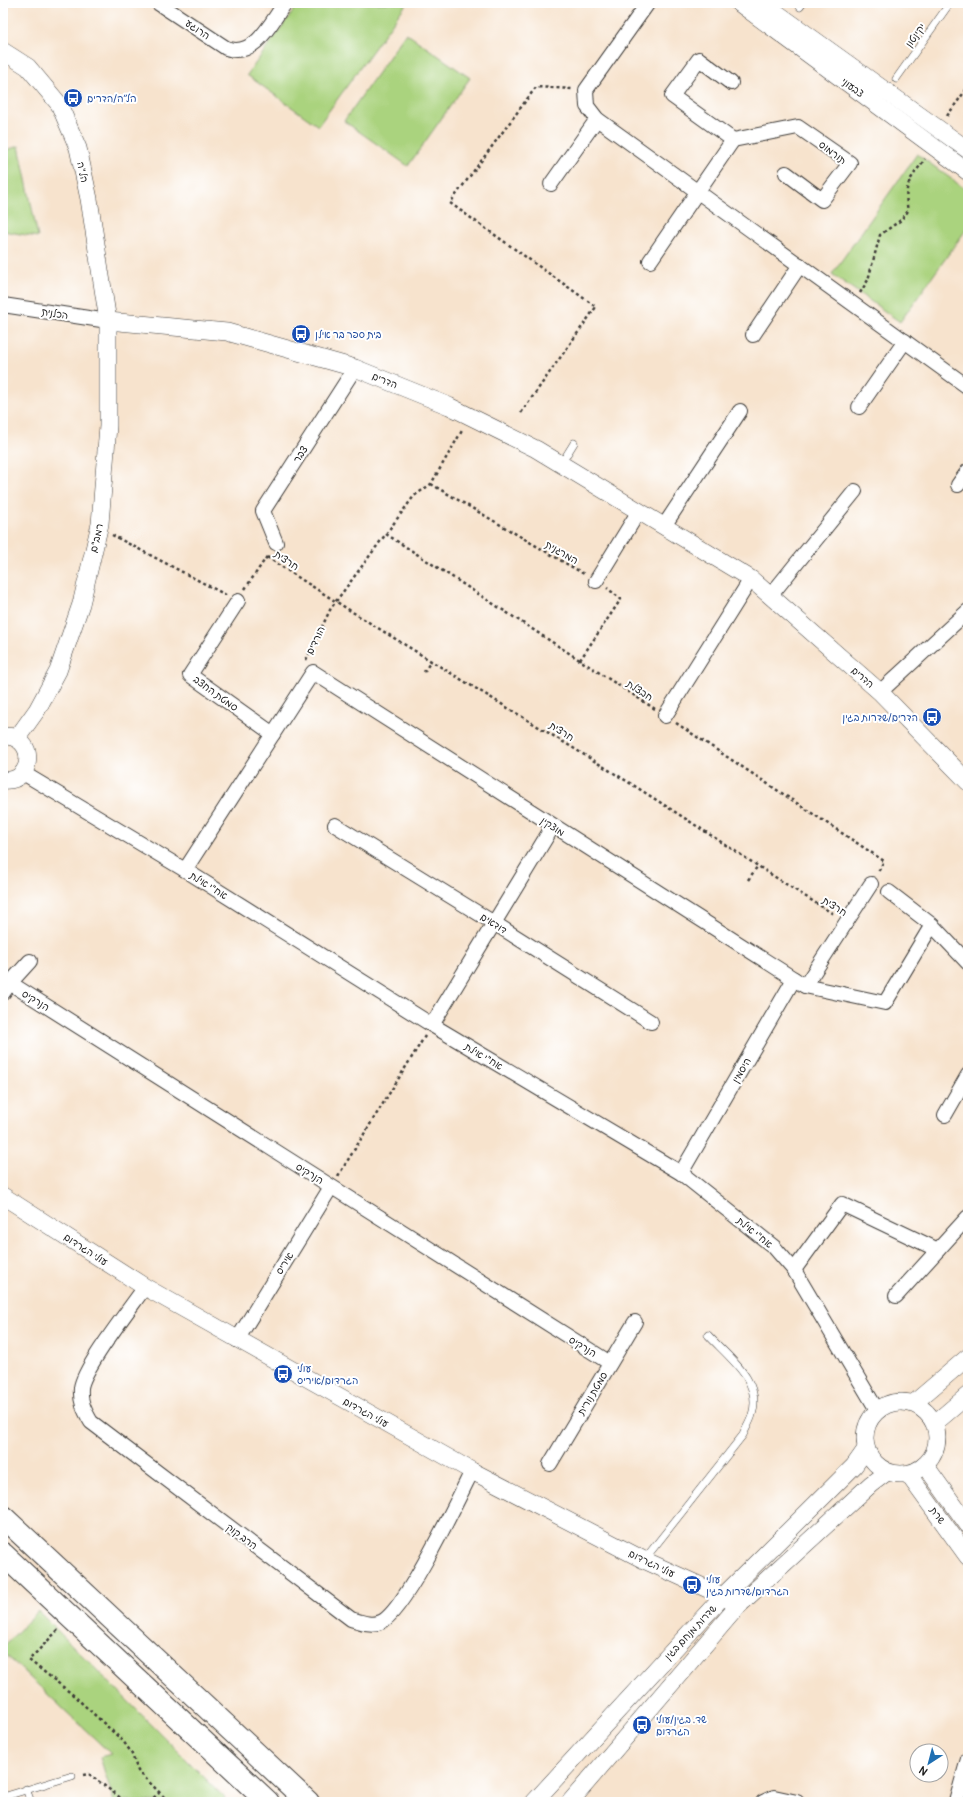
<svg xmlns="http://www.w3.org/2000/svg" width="971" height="1805" font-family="Pangolin,'Playpen Sans Hebrew',sans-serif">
	<rect width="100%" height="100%" fill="#fff"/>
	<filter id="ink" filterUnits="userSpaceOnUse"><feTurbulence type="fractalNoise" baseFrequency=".025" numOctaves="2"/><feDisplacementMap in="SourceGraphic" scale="8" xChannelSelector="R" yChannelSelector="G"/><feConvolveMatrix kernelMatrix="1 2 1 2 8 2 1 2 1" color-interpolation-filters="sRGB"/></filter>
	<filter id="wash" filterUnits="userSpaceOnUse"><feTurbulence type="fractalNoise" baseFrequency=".012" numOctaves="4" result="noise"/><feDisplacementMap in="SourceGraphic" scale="16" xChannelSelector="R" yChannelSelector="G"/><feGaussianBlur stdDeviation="0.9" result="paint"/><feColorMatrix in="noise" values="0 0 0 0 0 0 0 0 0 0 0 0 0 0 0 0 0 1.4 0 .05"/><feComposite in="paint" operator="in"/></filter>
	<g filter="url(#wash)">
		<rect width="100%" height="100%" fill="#f7e3cd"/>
		<!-- green -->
		<g fill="#aad37e" stroke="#63784d">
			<path d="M299 3H407L318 126 247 75Z"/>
			<path d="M406 33 470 78 408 166 344 121Z"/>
			<path d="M19 146 38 237 3 231V151Z"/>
			<path d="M917 154 968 191V227L900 322 832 274Z"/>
			<path d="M38 1611 229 1802H114L100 1757 111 1754 3 1652V1647Z"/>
		</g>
	</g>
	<g filter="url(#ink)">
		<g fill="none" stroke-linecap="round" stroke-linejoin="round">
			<!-- service casing -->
			<g stroke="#3d3a37" stroke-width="8">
				<g id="service">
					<path d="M800 7 803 3"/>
					<path d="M896 79 950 3"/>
					<path d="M561 464 574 443"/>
					<path d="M644 1560 743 1435C746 1428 750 1422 752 1415 763 1381 728 1357 708 1335"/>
					<path d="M26 1789 31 1802"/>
					<path d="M3 1797 72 1776"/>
				</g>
			</g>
			<!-- minor casing -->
			<g stroke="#3d3a37" stroke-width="16">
				<g id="minor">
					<path d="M158 3 226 48C255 59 271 22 285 3"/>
					<path d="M648 3 586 90 587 106 597 119 968 387"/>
					<path d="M733 140 798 127 850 163 822 200 786 173"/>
					<path d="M551 184 597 119"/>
					<path d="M650 261 733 140 672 96 699 59 731 83"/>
					<path d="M3 305 108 321"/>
					<path d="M753 335 800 265"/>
					<path d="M859 407 905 341"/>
					<path d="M958 485 968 471"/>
					<path d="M664 526 740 411"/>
					<path d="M276 543 263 511 355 368"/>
					<path d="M596 581 639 511"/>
					<path d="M771 595 855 491"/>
					<path d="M238 601 190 675 273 734"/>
					<path d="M880 692 968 611"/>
					<path d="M665 716 751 579"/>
					<path d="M23 773 185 870 432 1025 681 1173 774 1247 794 1270 877 1410"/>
					<path d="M335 825 494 923 651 1022"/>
					<path d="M185 870 313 672 805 986 871 884"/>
					<path d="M889 892 932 925 968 963"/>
					<path d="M10 983 610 1363"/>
					<path d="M805 986 885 1003 932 925"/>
					<path d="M3 993 10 983 30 961"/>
					<path d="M432 1025 553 826"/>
					<path d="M945 1115 968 1075"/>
					<path d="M681 1173 794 979"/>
					<path d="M794 1270 842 1204 938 1250"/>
					<path d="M145 1287C131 1307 83 1368 81 1388 80 1402 84 1410 91 1422L351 1619C361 1622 371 1626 381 1622 405 1611 458 1499 472 1471"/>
					<path d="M896 1296 968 1217"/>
					<path d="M237 1340 331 1187"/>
					<path d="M550 1464 635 1322"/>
					<path d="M763 1802 774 1797 797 1802"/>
					<path d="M956 1802 968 1759"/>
				</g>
			</g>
			<!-- tertiary casing -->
			<g stroke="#3d3a37" stroke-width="18">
				<g id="tertiary">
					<path d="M739 3 968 172"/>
					<path d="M763 3 968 150"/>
					<path d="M3 51 28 67 59 104 78 148 89 199 108 321V426L100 524 81 604 58 671 37 710 17 738"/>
					<path d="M108 321 227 332 355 368 449 406 536 449 751 579 880 692 968 782"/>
					<path d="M3 736C38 735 34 784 3 780"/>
					<path d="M3 1196 145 1287 472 1471 644 1560 723 1596 738 1606"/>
					<circle cx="901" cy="1438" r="36"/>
					<path d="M914 1403 968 1357"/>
					<path d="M935 1423 968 1395"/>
					<path d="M925 1465 968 1525"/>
					<path d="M908 1474 968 1557"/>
					<path d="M534 1802 723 1596 854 1466 866 1449"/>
					<path d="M570 1802 738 1606 871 1484 887 1472"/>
				</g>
			</g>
			<!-- trunk casing -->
			<g stroke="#3d3a37" stroke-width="24">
				<g id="trunk">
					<path d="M3 1517 308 1802"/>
					<path d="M3 1554 268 1802"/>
				</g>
			</g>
			<!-- path -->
			<g stroke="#3d3a37" stroke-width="2.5" stroke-dasharray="3 3" stroke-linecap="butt">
				<path d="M947 116 968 87"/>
				<path d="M860 293 868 280 880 235 901 220 908 211C903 184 910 180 925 159"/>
				<path d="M521 413 596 307 450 203 536 87 573 89"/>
				<path d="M431 484 584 574"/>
				<path d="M386 534 655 709"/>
				<path d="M112 535 226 595"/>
				<path d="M267 557C387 636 511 709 633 785 701 828 767 873 835 915"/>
				<path d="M245 589 268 555"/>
				<path d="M306 660 331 608 414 496 431 484 463 429"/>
				<path d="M580 660 621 599 607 588"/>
				<path d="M424 672 431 661"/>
				<path d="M676 723 884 861 878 872"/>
				<path d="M748 880 757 867"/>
				<path d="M338 1176 425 1036"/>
				<path d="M58 1630 29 1660 72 1694 123 1741 131 1752 138 1771 169 1802"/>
				<path d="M83 1775 89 1774 126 1802"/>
				<path d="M149 1802 159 1793"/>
			</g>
			<!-- service -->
			<use href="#service" stroke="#fff" stroke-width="7"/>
			<!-- minor -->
			<use href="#minor" stroke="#fff" stroke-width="14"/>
			<!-- tertiary -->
			<use href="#tertiary" stroke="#fff" stroke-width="17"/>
			<!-- trunk -->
			<use href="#trunk" stroke="#fff" stroke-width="22"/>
		</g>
	</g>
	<!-- icons -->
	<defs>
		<g id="bus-disc" transform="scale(1)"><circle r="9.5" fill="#1a4fb4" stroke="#fff"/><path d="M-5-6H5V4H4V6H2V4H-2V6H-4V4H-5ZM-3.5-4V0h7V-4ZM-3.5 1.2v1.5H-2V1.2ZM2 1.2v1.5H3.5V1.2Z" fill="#fff"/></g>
	</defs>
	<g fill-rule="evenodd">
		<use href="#bus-disc" x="73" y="98"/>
		<use href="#bus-disc" x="301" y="334"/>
		<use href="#bus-disc" x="932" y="717"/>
		<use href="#bus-disc" x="283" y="1374"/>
		<use href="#bus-disc" x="692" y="1585"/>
		<use href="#bus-disc" x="642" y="1725"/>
	</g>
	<g text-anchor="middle" stroke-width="4" stroke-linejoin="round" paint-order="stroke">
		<!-- street labels -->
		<g font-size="10" fill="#1c1c1c" stroke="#fff">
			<text transform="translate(198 29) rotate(34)" y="4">הרוגע</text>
			<text transform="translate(915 35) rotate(-54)" y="4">יקינטון</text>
			<text transform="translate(853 87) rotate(36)" y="4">צבעוני</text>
			<text transform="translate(833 152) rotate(37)" y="4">תורמוס</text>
			<text transform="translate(83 172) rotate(78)" y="4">הל"ה</text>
			<text transform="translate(55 313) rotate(9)" y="4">הכלנית</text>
			<text transform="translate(385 380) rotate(22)" y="4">הדרים</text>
			<text transform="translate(300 454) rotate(-57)" y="4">צבר</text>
			<text transform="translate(96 538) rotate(-77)" y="4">רמב"ם</text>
			<text transform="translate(562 552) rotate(30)" y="4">המרגנית</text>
			<text transform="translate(287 560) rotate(34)" y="4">חרצית</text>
			<text transform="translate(315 640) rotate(-64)" y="4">הורדים</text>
			<text transform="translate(863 677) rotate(41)" y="4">הדרים</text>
			<text transform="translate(640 690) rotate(33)" y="4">חבצלת</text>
			<text transform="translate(216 693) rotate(36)" y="4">סמטת החצב</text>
			<text transform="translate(562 731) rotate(32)" y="4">חרצית</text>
			<text transform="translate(553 826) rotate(33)" y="4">מוצקין</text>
			<text transform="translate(209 885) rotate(32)" y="4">אח"י אילת</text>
			<text transform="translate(835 906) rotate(32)" y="4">חרצית</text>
			<text transform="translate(494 923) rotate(32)" y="4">דודאים</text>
			<text transform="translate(36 1000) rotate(32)" y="4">הנרקיס</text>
			<text transform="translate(484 1056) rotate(31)" y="4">אח"י אילת</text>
			<text transform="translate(741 1070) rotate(-60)" y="4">היסמין</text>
			<text transform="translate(310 1173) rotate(32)" y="4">הנרקיס</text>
			<text transform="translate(755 1232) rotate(39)" y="4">אח"י אילת</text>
			<text transform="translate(86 1249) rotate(33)" y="4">עולי הגרדום</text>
			<text transform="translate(284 1263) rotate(-58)" y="4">איריס</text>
			<text transform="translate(583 1346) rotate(32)" y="4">הנרקיס</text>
			<text transform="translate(592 1393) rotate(-59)" y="4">סמטת נורית</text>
			<text transform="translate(366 1412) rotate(29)" y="4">עולי הגרדום</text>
			<text transform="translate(938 1515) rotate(54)" y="4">שרת</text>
			<text transform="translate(242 1536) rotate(37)" y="4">הרב קוק</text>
			<text transform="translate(652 1563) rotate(26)" y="4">עולי הגרדום</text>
			<text transform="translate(690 1632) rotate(-47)" y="4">שדרות מנחם בגין</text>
		</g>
		<!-- transit labels -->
		<g font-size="10" fill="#164399" stroke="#fff" text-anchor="start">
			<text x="87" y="102">הל״ה/הדרים</text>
			<text x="315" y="338">בית ספר בר אילן</text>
			<text x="918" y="721" text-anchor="end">הדרים/שדרות בגין</text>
			<text x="297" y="1372">עולי<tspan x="297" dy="12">הגרדום/איריס</tspan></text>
			<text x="706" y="1583">עולי<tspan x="706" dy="12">הגרדום/שדרות בגין</tspan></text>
			<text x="656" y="1723">שד. בגין/עולי<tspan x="656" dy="12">הגרדום</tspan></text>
		</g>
	</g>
	<!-- margin -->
	<rect width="971" height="1805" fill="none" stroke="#fff" stroke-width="16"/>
	<!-- north arrow -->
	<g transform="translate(929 1763) rotate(216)"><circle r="19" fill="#ffffff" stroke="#a4a4a4"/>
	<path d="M0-3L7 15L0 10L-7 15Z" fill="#1f6fb2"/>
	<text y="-6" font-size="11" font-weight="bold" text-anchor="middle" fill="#1c1c1c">N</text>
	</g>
</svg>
